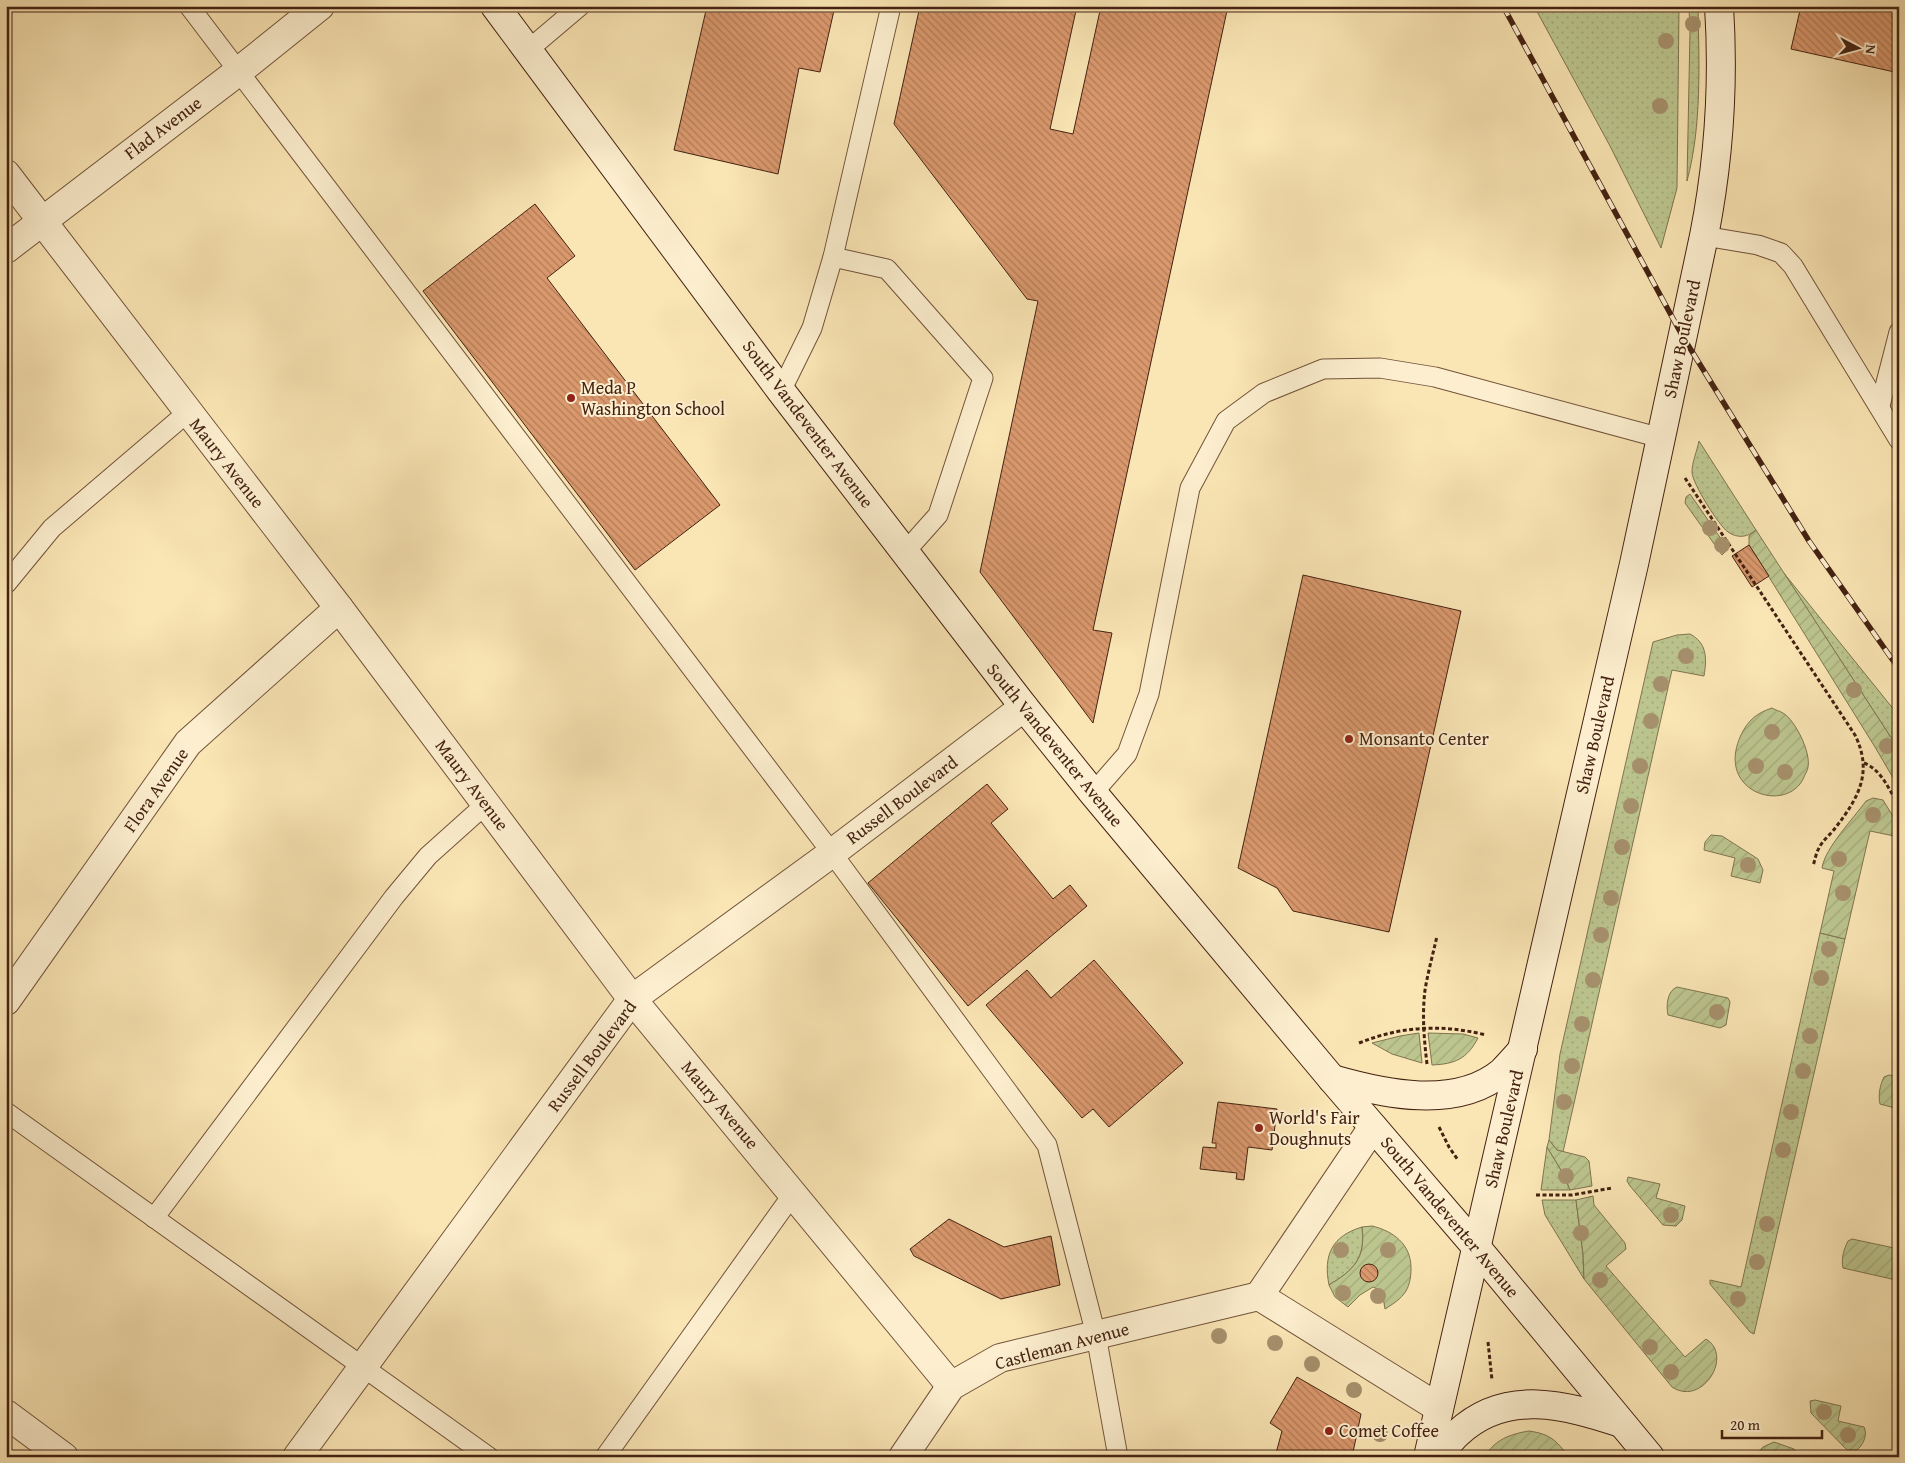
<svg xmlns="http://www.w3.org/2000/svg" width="1905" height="1463" font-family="'Gentium Book Plus',serif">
	<defs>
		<pattern id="grass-dots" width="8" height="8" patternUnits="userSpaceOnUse" patternTransform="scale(1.25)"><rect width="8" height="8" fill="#bcc58e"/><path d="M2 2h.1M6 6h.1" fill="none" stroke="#a3a979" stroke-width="1.8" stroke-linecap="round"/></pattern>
		<pattern id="garden-furrows" width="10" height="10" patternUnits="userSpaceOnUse" patternTransform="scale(1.25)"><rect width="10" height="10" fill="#bcc58e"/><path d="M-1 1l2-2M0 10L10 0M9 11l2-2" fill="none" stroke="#a3a979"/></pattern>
		<pattern id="building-back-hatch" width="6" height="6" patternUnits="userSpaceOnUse" patternTransform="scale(1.25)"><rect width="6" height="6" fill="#da986d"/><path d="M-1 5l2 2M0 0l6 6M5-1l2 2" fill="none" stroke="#b27c58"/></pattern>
	</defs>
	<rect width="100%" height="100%" fill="#fae5b4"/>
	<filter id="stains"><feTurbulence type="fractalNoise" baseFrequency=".004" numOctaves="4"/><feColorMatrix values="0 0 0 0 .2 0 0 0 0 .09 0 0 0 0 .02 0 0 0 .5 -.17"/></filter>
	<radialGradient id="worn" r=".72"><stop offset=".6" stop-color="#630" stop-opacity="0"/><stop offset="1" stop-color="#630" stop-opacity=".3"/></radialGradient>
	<!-- grass -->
	<g fill="url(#grass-dots)" stroke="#807450">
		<path d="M1534 6H1679L1677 188 1661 248 1610 146Z"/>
		<path d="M1689 6H1698C1699 64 1702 125 1687 181L1690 32Z"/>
		<path d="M1699 441 1756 530C1748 537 1738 539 1728 532 1719 526 1692 483 1692 472 1692 462 1697 451 1699 441Z"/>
		<path d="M1690 494 1726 546 1727 550 1722 555 1685 503 1686 497Z"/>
		<path d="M1783 572 1899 716V747L1890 736Z"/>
		<path d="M1690 634C1707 643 1707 658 1704 676L1672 670 1563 1152 1557 1150 1549 1140 1560 1054 1653 642 1677 635Z"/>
		<path d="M1820 933 1845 939 1754 1334 1750 1332 1710 1284V1280L1741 1287Z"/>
		<path d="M1547 1147 1564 1175 1570 1190H1541Z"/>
		<path d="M1542 1200H1576L1583 1254 1584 1279 1545 1215Z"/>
		<path d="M1362 1227C1366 1258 1354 1270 1329 1285 1323 1255 1332 1236 1362 1227Z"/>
	</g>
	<!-- garden -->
	<g fill="url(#garden-furrows)" stroke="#807450">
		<path d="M1756 530 1890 736 1899 747V788L1875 747 1749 545V536Z"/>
		<path d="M1772 708C1775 710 1780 711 1783 713 1795 720 1811 752 1808 767 1808 770 1805 774 1804 777 1788 815 1714 793 1741 735 1748 720 1757 713 1772 708Z"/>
		<path d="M1873 798 1883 800 1899 826V837L1870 831 1845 939 1820 933 1834 871 1822 868C1825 848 1853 819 1866 801Z"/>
		<path d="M1711 835 1722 836 1758 859 1763 870 1760 883 1731 876 1735 858 1704 850 1705 842Z"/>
		<path d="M1677 987 1728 998 1730 1002 1726 1025 1720 1028 1668 1015C1666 1006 1667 991 1677 987Z"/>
		<path d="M1419 1033 1422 1063 1392 1054 1372 1043 1400 1036Z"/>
		<path d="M1428 1033 1463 1034 1478 1038C1467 1059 1455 1064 1432 1065Z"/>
		<path d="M1889 1075 1899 1077V1109L1880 1104C1878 1095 1880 1085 1884 1077Z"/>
		<path d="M1549 1140 1557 1150 1585 1157 1589 1161 1592 1186 1570 1190 1564 1175 1547 1147Z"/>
		<path d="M1628 1177 1660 1184 1656 1198 1685 1206 1682 1220 1676 1226 1663 1225 1630 1186 1627 1181Z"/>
		<path d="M1593 1196 1594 1205 1625 1243 1626 1249 1606 1266 1685 1357 1706 1339C1734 1356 1702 1407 1672 1387L1584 1279 1583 1254 1576 1200Z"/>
		<path d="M1372 1226C1393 1231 1411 1244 1411 1268 1411 1276 1410 1284 1406 1291 1401 1299 1393 1304 1385 1309L1382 1291 1373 1287 1360 1295 1348 1307 1335 1297 1329 1285C1354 1270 1366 1258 1362 1227Z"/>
		<path d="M1852 1239 1899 1249V1278L1896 1280 1843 1268C1841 1258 1844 1249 1848 1241Z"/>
		<path d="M1815 1400 1841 1406 1838 1421 1864 1427C1868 1435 1863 1445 1857 1450H1847L1811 1413 1810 1401Z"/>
		<path d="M1529 1431C1550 1434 1556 1440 1569 1457H1485C1494 1440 1510 1434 1529 1431Z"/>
		<path d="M1774 1442 1794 1449 1799 1457H1754L1763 1447Z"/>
	</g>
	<!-- building -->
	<g fill="url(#building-back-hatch)" stroke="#442212">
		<path d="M707 6H835L820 72 799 68 778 174 674 150Z"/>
		<path d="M920 6H1077L1050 129 1073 134 1101 6H1228L1093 630 1112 633 1093 723 980 572 1038 301 1027 299 894 124Z"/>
		<path d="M1801 6H1899V73L1791 49Z"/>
		<path d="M535 204 575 256 547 278 720 505 635 570 423 291Z"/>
		<path d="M1749 545 1769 576 1752 587 1732 556Z"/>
		<path d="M1303 575 1461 611 1389 932 1293 911 1277 888 1238 868Z"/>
		<path d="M987 784 1008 809 991 823 1053 899 1070 885 1087 906 968 1006 868 883Z"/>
		<path d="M1094 960 1183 1063 1109 1127 1093 1109 1082 1118 986 1005 1027 970 1051 998Z"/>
		<path d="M1218 1102 1277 1109 1272 1150 1248 1147 1244 1180 1236 1179 1237 1173 1200 1169 1203 1147 1216 1148V1143H1212Z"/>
		<path d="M949 1219 1004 1247 1051 1236 1060 1285 1001 1299 914 1256 910 1249Z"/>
		<circle cx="1369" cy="1273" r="9"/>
		<path d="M1297 1377 1361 1414 1352 1457H1275L1282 1431 1270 1423Z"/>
	</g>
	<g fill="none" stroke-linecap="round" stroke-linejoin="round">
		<!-- lane casing -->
		<g stroke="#72533a" stroke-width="21">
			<g id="lane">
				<path d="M189 6 832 853 1047 1145 1096 1335 1118 1457"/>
				<path d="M528 50 580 6"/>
				<path d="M1704 236 1758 245 1781 253 1793 266 1899 440"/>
				<path d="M833 257 887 269 983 378 938 515 905 552"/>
				<path d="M781 391 812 328 833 257 891 6"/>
				<path d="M1880 406 1899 332"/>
				<path d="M6 584 52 528 188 412"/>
				<path d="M1093 793 1127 754 1149 694 1190 488 1226 421 1264 393 1323 369 1380 368 1435 377 1661 438"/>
				<path d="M6 1112 489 1457"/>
				<path d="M154 1218 394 897 428 856 486 804"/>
				<path d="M605 1457 793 1194"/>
			</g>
		</g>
		<!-- street casing -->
		<g stroke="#72533a" stroke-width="30">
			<g id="street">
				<path d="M6 174 339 608 632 999 951 1386"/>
				<path d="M6 249 239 71 320 6"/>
				<path d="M6 1001 188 743 339 608"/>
				<path d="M1259 1296 1373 1127"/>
				<path d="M6 1414 64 1457"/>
				<path d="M297 1457 632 999 832 853 1024 707"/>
				<path d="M903 1457 951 1386 1000 1358 1259 1296 1439 1408"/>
			</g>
		</g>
		<!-- secondary casing -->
		<g stroke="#442212" stroke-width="30">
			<g id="secondary">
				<path d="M495 6 781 391 1024 707 1093 793 1332 1079 1477 1248 1650 1457"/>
				<path d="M1332 1079C1384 1094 1456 1110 1502 1072 1509 1065 1516 1057 1523 1049"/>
				<path d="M1428 1457 1634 564 1704 236C1719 160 1724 83 1719 6"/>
				<path d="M1438 1457C1444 1449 1450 1440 1458 1433 1506 1388 1566 1405 1621 1423"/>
			</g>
		</g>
		<!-- path -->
		<g stroke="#442212" stroke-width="3" stroke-dasharray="4 2.5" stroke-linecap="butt">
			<path d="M1685 478 1855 735C1873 772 1859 797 1836 827 1831 834 1823 840 1819 848 1816 853 1815 860 1813 866"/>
			<path d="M1864 763C1882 770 1889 790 1899 806"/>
			<path d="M1359 1043C1402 1026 1441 1024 1486 1035"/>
			<path d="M1427 1064C1424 1039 1422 1015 1425 990 1428 972 1433 954 1437 936"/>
			<path d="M1439 1127 1449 1147 1458 1160"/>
			<path d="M1536 1195H1572L1612 1188"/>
			<path d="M1488 1342 1492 1380"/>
		</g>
		<!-- lane -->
		<use href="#lane" stroke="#fceece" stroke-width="19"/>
		<!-- street -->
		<use href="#street" stroke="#fceece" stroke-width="28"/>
		<!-- secondary -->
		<use href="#secondary" stroke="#fceece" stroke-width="28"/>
		<!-- rail casing -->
		<g stroke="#442212" stroke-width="5.5">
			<path id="rail" d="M1503 6 1683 337 1809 541 1899 669"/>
		</g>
		<!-- rail -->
		<use href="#rail" stroke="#fceece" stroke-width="4" stroke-dasharray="11" stroke-linecap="butt"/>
	</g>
	<!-- trees -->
	<g fill="#a6906c">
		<circle cx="1693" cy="24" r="8"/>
		<circle cx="1666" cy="41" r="8"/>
		<circle cx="1660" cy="106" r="8"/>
		<circle cx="1710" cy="528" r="8"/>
		<circle cx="1722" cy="545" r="8"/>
		<circle cx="1686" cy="656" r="8"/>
		<circle cx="1661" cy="684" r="8"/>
		<circle cx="1854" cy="690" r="8"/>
		<circle cx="1651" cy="721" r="8"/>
		<circle cx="1772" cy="732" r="8"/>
		<circle cx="1887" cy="746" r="8"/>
		<circle cx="1640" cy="766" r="8"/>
		<circle cx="1756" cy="766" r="8"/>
		<circle cx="1785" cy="772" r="8"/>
		<circle cx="1631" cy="806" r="8"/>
		<circle cx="1873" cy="815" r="8"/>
		<circle cx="1622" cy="847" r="8"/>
		<circle cx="1839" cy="859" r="8"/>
		<circle cx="1748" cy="865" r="8"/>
		<circle cx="1843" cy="893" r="8"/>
		<circle cx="1611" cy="898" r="8"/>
		<circle cx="1601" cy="935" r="8"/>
		<circle cx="1829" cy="949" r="8"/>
		<circle cx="1821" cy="978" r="8"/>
		<circle cx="1593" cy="980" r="8"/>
		<circle cx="1717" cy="1012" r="8"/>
		<circle cx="1582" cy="1024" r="8"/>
		<circle cx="1810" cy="1036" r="8"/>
		<circle cx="1572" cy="1066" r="8"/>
		<circle cx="1803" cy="1071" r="8"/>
		<circle cx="1564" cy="1102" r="8"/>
		<circle cx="1791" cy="1112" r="8"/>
		<circle cx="1783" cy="1150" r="8"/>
		<circle cx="1566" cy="1176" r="8"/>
		<circle cx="1671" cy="1215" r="8"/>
		<circle cx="1767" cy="1224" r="8"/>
		<circle cx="1581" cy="1233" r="8"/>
		<circle cx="1341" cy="1250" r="8"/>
		<circle cx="1388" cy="1250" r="8"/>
		<circle cx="1757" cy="1262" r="8"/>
		<circle cx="1600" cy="1280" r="8"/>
		<circle cx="1343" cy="1293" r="8"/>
		<circle cx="1378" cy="1296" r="8"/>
		<circle cx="1738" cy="1299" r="8"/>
		<circle cx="1219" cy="1336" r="8"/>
		<circle cx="1275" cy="1343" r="8"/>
		<circle cx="1650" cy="1347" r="8"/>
		<circle cx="1312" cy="1364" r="8"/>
		<circle cx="1671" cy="1372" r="8"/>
		<circle cx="1354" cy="1390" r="8"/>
		<circle cx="1824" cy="1412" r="8"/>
		<circle cx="1380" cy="1434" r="8"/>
		<circle cx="1848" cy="1435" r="8"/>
	</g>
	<!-- markers -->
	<g fill="#8f2418" stroke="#fceece" stroke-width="2">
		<circle cx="571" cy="398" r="5"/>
		<circle cx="1349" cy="739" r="5"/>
		<circle cx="1259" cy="1128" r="5"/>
		<circle cx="1329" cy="1431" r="5"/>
	</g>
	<g text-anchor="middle" stroke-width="4" stroke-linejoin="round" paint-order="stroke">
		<!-- street labels -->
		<g font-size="18" fill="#442212" stroke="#fceece">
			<text transform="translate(163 128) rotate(-37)" y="6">Flad Avenue</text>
			<text transform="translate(1682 339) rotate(-78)" y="6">Shaw Boulevard</text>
			<text transform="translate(808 424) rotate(53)" y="6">South Vandeventer Avenue</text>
			<text transform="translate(227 463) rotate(52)" y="6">Maury Avenue</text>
			<text transform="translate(1595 735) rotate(-77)" y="6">Shaw Boulevard</text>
			<text transform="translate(1055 745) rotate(51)" y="6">South Vandeventer Avenue</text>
			<text transform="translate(472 785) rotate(53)" y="6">Maury Avenue</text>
			<text transform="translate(156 790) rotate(-55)" y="6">Flora Avenue</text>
			<text transform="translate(902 800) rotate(-37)" y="6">Russell Boulevard</text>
			<text transform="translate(592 1056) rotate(-53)" y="6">Russell Boulevard</text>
			<text transform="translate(720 1105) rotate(50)" y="6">Maury Avenue</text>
			<text transform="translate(1504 1129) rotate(-77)" y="6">Shaw Boulevard</text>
			<text transform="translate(1450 1217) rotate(50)" y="6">South Vandeventer Avenue</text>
			<text transform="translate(1062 1346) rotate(-15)" y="6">Castleman Avenue</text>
		</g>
		<!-- poi labels -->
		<g font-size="18" fill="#442212" stroke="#fceece" text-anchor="start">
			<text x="581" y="394">Meda P<tspan x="581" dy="21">Washington School</tspan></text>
			<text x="1359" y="745">Monsanto Center</text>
			<text x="1269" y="1124">World's Fair<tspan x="1269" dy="21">Doughnuts</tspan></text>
			<text x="1339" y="1437">Comet Coffee</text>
		</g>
	</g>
	<!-- margin -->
	<rect width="1905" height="1463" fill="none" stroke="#fae5b4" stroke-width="25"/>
	<rect x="8" y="8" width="1890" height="1448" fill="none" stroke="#442212" stroke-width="2.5"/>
	<rect x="12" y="12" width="1880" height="1438" fill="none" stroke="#442212"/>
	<!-- north arrow -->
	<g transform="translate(1858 48) rotate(96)" stroke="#fceece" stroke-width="4" paint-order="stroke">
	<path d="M0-4L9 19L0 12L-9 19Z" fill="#442212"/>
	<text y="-8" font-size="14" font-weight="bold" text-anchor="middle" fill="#442212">N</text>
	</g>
	<!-- scale -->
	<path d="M1722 1430v8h100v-8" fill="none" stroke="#442212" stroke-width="2.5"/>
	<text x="1730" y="1430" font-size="15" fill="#442212" stroke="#fceece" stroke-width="4" paint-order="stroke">20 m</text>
	<rect width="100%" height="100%" filter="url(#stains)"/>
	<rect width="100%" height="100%" fill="url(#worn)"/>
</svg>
